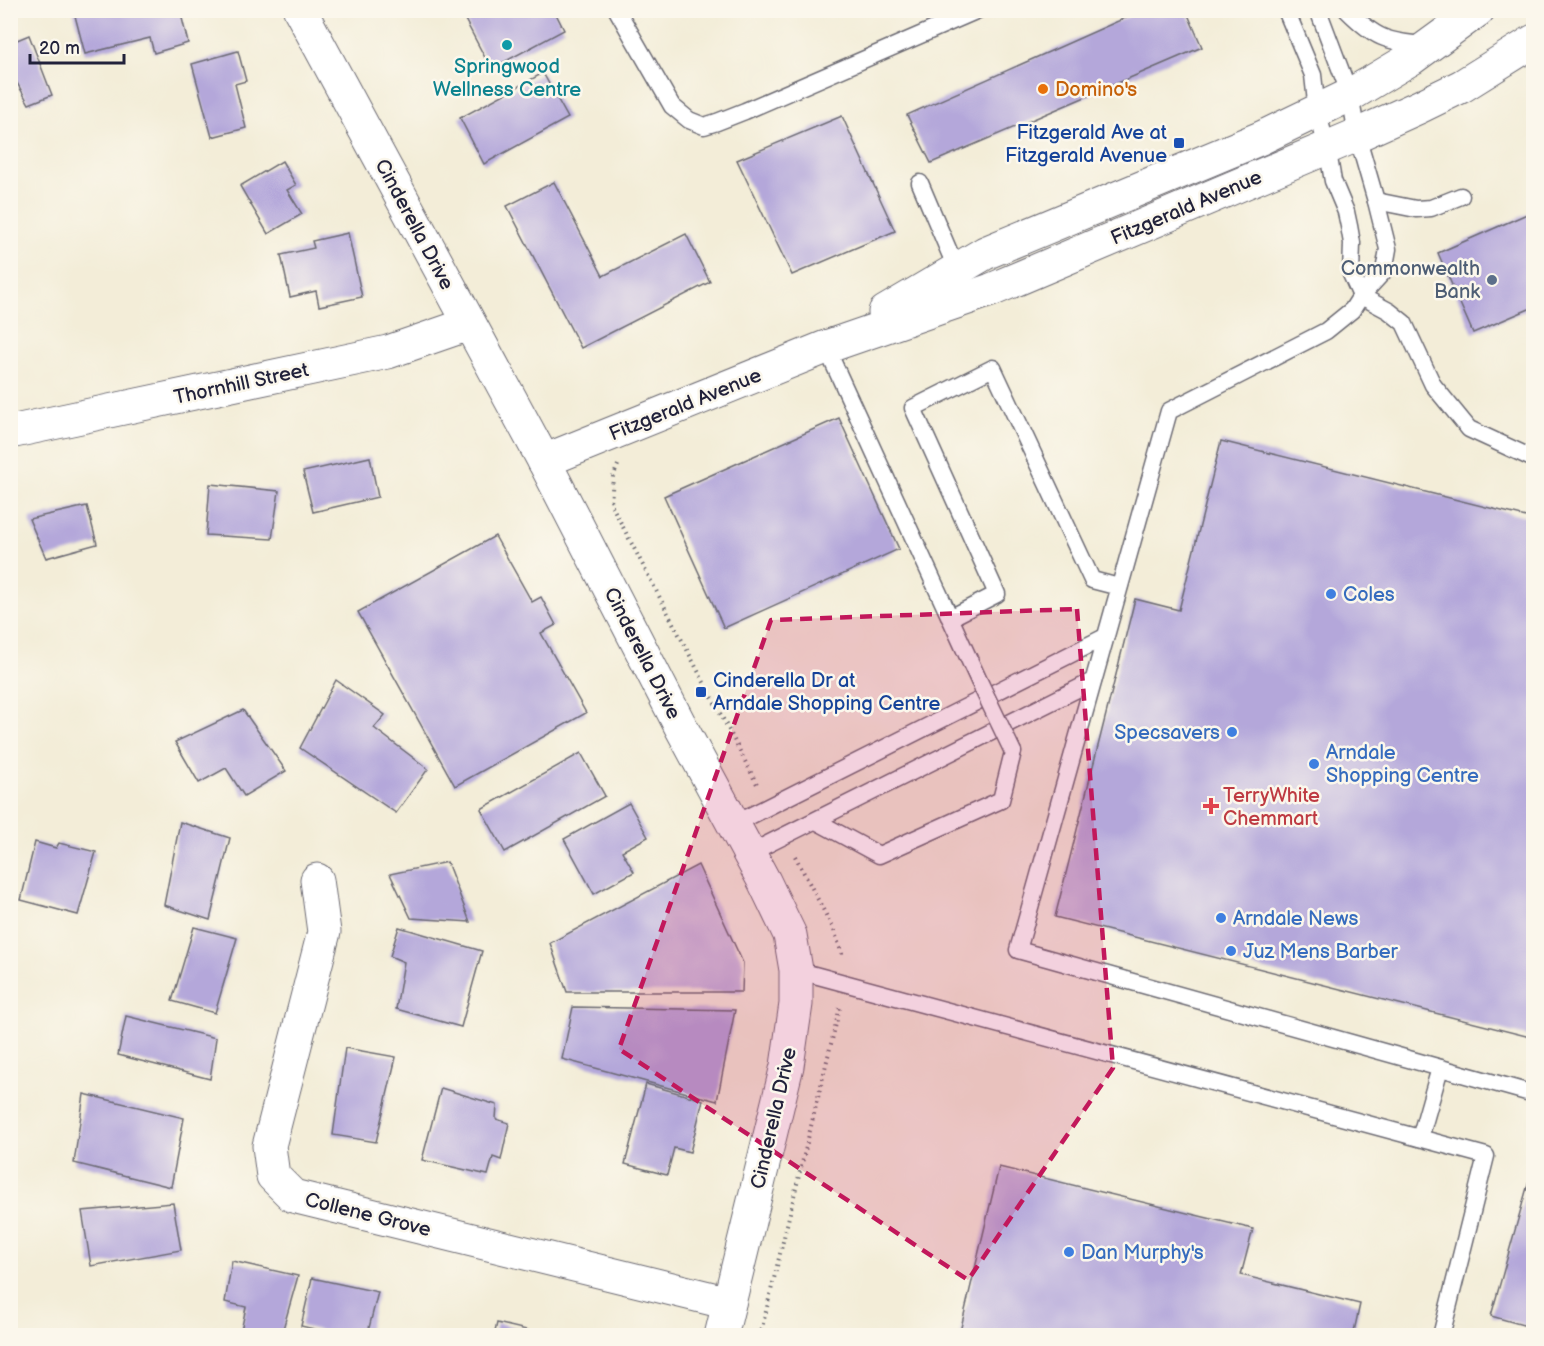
<svg xmlns="http://www.w3.org/2000/svg" width="1544" height="1346" font-family="'Balsamiq Sans',sans-serif">
	<rect width="100%" height="100%" fill="#fbf7ec"/>
	<filter id="ink" filterUnits="userSpaceOnUse"><feTurbulence type="fractalNoise" baseFrequency=".0167" numOctaves="2"/><feDisplacementMap in="SourceGraphic" scale="12" xChannelSelector="R" yChannelSelector="G"/><feConvolveMatrix kernelMatrix="1 2 1 2 8 2 1 2 1" color-interpolation-filters="sRGB"/></filter>
	<filter id="wash" filterUnits="userSpaceOnUse"><feTurbulence type="fractalNoise" baseFrequency=".008" numOctaves="4" result="noise"/><feDisplacementMap in="SourceGraphic" scale="24" xChannelSelector="R" yChannelSelector="G"/><feGaussianBlur stdDeviation="1.35" result="paint"/><feColorMatrix in="noise" values="0 0 0 0 0 0 0 0 0 0 0 0 0 0 0 0 0 1.4 0 .05"/><feComposite in="paint" operator="in"/></filter>
	<g filter="url(#wash)">
		<rect width="100%" height="100%" fill="#f3edd8"/>
		<g id="blocks">
			<!-- building -->
			<g fill="#b4a7da">
				<path d="M81 10H180L188 43 154 53 150 38 85 54 74 12Z"/>
				<path d="M460 10H554L564 30 491 69Z"/>
				<path d="M1143 10H1186L1202 47 931 163 907 115Z"/>
				<path d="M29 35 52 95 29 104 17 83 10 85V43Z"/>
				<path d="M238 51 246 81 235 84 246 128 212 137 192 64Z"/>
				<path d="M543 73 568 118 484 164 460 118Z"/>
				<path d="M842 116 895 231 792 275 737 160Z"/>
				<path d="M282 161 296 185 287 190 302 214 268 234 240 186Z"/>
				<path d="M554 182 603 276 686 234 710 282 581 348 507 206Z"/>
				<path d="M1534 211V307L1473 333 1438 253Z"/>
				<path d="M348 233 362 297 319 306 316 291 290 297 281 255 314 248 312 241Z"/>
				<path d="M839 418 899 549 724 628 664 496Z"/>
				<path d="M1221 441 1534 519V1038L1055 917 1135 599 1179 610Z"/>
				<path d="M370 457 378 497 313 512 303 472Z"/>
				<path d="M210 484 279 491 272 539 206 535Z"/>
				<path d="M87 506 97 544 46 558 29 519Z"/>
				<path d="M495 536 532 602 541 597 556 625 541 633 586 713 455 786 358 612Z"/>
				<path d="M336 680 385 715 374 728 428 769 396 813 300 748Z"/>
				<path d="M243 710 286 771 244 796 226 768 199 783 175 742Z"/>
				<path d="M581 753 605 796 505 852 481 809Z"/>
				<path d="M629 803 648 837 622 851 634 872 594 894 564 839Z"/>
				<path d="M180 822 230 838 210 920 164 905Z"/>
				<path d="M35 842 56 848 59 843 96 852 78 915 21 900Z"/>
				<path d="M447 862 470 922 411 918 390 874Z"/>
				<path d="M698 865 743 963 742 992H567L550 943Z"/>
				<path d="M194 927 237 938 215 1013 172 1001Z"/>
				<path d="M399 927 482 951 461 1027 396 1009 404 962 390 956Z"/>
				<path d="M573 1007 735 1010 717 1101 562 1059Z"/>
				<path d="M126 1016 216 1038 210 1079 118 1055Z"/>
				<path d="M345 1048 396 1057 376 1142 333 1135Z"/>
				<path d="M646 1084 703 1100 690 1152 674 1148 667 1175 625 1164Z"/>
				<path d="M441 1088 497 1105 496 1119 509 1123 501 1160 493 1157 488 1175 422 1160Z"/>
				<path d="M84 1094 184 1118 171 1187 74 1163Z"/>
				<path d="M1533 1166H1534V1328L1491 1316Z"/>
				<path d="M999 1167 1253 1229 1241 1275 1360 1304 1353 1336H959Z"/>
				<path d="M173 1203 181 1250 91 1266 82 1211Z"/>
				<path d="M232 1261 298 1276 281 1336H240L246 1307 225 1302Z"/>
				<path d="M312 1278 378 1292 367 1336H344L301 1326Z"/>
				<path d="M497 1323 548 1335V1336H494Z"/>
			</g>
		</g>
	</g>
	<g filter="url(#ink)">
		<use href="#blocks" fill-opacity="0" stroke="#6b6972" stroke-width="1.5"/>
		<g fill="none" stroke-linecap="round" stroke-linejoin="round">
			<!-- lane casing -->
			<g stroke="#6b6972" stroke-width="19">
				<g id="lane">
					<path d="M617 10 672 106 689 120 704 126 717 122 745 111 978 10"/>
					<path d="M1286 10 1313 75 1317 111 1327 147 1333 181 1346 212 1349 226 1352 243 1351 274 1361 296 1389 311 1404 323 1433 385 1469 429 1534 459"/>
					<path d="M1318 10 1350 95 1357 135 1376 201 1388 249 1384 271 1361 296 1352 310 1326 331 1169 411 1018 950 1534 1094"/>
					<path d="M1347 10C1375 38 1386 42 1425 45"/>
					<path d="M920 183 959 275"/>
					<path d="M1376 201 1416 209 1431 208 1461 196"/>
					<path d="M826 347 979 681"/>
					<path d="M950 618 997 594 913 408 993 368 1092 580 1119 587"/>
					<path d="M816 821 879 855 1001 800 1013 752"/>
					<path d="M734 824 1105 637"/>
					<path d="M750 853 1093 681"/>
					<path d="M796 970 1486 1156 1441 1336"/>
					<path d="M1420 1138 1440 1068"/>
				</g>
			</g>
			<!-- street casing -->
			<g stroke="#6b6972" stroke-width="35">
				<g id="street">
					<path d="M10 432 388 352 469 324"/>
					<path d="M317 880 324 932 269 1146 273 1176 293 1196 729 1303"/>
				</g>
			</g>
			<!-- secondary casing -->
			<g stroke="#6b6972" stroke-width="35">
				<g id="secondary">
					<path d="M300 10 544 461 682 729 764 881 790 935 796 970V1004L787 1066 721 1336"/>
					<path d="M885 312 985 253 1261 138 1350 95 1412 58 1478 10"/>
					<path d="M544 461 826 347 991 290 1357 135 1419 107 1462 86 1534 41"/>
				</g>
			</g>
			<!-- path -->
			<g stroke="#6b6972" stroke-width="4" stroke-dasharray="1.5 4.5" stroke-linecap="butt">
				<path d="M618 465 613 477 611 504 758 786"/>
				<path d="M795 856 834 930 842 954V958"/>
				<path d="M760 1336 840 1007"/>
			</g>
			<!-- lane -->
			<use href="#lane" stroke="#fff" stroke-width="16"/>
			<!-- street -->
			<use href="#street" stroke="#fff" stroke-width="33"/>
			<!-- secondary -->
			<use href="#secondary" stroke="#fff" stroke-width="33"/>
			<!-- lane-bridge casing -->
			<g stroke="#6b6972" stroke-width="19" stroke-linecap="butt">
				<path id="lane-bridge" d="M979 681 1013 752"/>
			</g>
			<!-- lane-bridge -->
			<use href="#lane-bridge" stroke="#fff" stroke-width="16"/>
		</g>
	</g>
	<!-- marked area -->
	<path fill="#c2185b" fill-opacity="0.2" stroke="#c2185b" stroke-width="4.5" stroke-dasharray="12 8" stroke-linejoin="round" d="M1077 609 1113 1068 968 1280 619 1049 771 620Z"/>
	<!-- markers -->
	<circle fill="#0f9aa8" stroke="#fbf7ec" stroke-width="2" cx="507" cy="45" r="6"/>
	<circle fill="#e8710a" stroke="#fbf7ec" stroke-width="2" cx="1043" cy="89" r="6"/>
	<g fill="#1a4fb4" stroke="#fbf7ec" stroke-width="2">
		<rect x="1173" y="137" width="12" height="12" rx="3"/>
		<rect x="695" y="686" width="12" height="12" rx="3"/>
	</g>
	<circle fill="#5c6f8a" stroke="#fbf7ec" stroke-width="2" cx="1492" cy="280" r="6"/>
	<g fill="#3f7fe0" stroke="#fbf7ec" stroke-width="2">
		<circle cx="1331" cy="594" r="6"/>
		<circle cx="1232" cy="732" r="6"/>
		<circle cx="1314" cy="764" r="6"/>
		<circle cx="1221" cy="918" r="6"/>
		<circle cx="1231" cy="951" r="6"/>
		<circle cx="1069" cy="1252" r="6"/>
	</g>
	<path fill="#e0444e" stroke="#fbf7ec" stroke-width="2" d="M1208 797h6v6h6v6h-6v6h-6v-6h-6v-6h6z"/>
	<g text-anchor="middle" stroke-width="5" stroke-linejoin="round" paint-order="stroke">
		<!-- culture labels -->
		<g font-size="20" fill="#0d838f" stroke="#fbf7ec">
			<text x="507" y="73">Springwood<tspan x="507" dy="23">Wellness Centre</tspan></text>
		</g>
		<!-- food labels -->
		<g font-size="20" fill="#c56008" stroke="#fbf7ec" text-anchor="start">
			<text x="1055" y="96">Domino's</text>
		</g>
		<!-- transit labels -->
		<g font-size="20" fill="#164399" stroke="#fbf7ec" text-anchor="end">
			<text x="1167" y="139">Fitzgerald Ave at<tspan x="1167" dy="23">Fitzgerald Avenue</tspan></text>
			<text x="713" y="687" text-anchor="start">Cinderella Dr at<tspan x="713" dy="23">Arndale Shopping Centre</tspan></text>
		</g>
		<!-- street labels -->
		<g font-size="20" fill="#22223b" stroke="#fbf7ec">
			<text transform="translate(1186 207) rotate(-23)" y="7">Fitzgerald Avenue</text>
			<text transform="translate(415 224) rotate(62)" y="7">Cinderella Drive</text>
			<text transform="translate(241 383) rotate(-12)" y="7">Thornhill Street</text>
			<text transform="translate(685 404) rotate(-22)" y="7">Fitzgerald Avenue</text>
			<text transform="translate(643 653) rotate(63)" y="7">Cinderella Drive</text>
			<text transform="translate(773 1118) rotate(-77)" y="7">Cinderella Drive</text>
			<text transform="translate(368 1214) rotate(14)" y="7">Collene Grove</text>
		</g>
		<!-- service labels -->
		<g font-size="20" fill="#4e5e75" stroke="#fbf7ec" text-anchor="end">
			<text x="1480" y="275">Commonwealth<tspan x="1480" dy="23">Bank</tspan></text>
		</g>
		<!-- shop labels -->
		<g font-size="20" fill="#366cbe" stroke="#fbf7ec" text-anchor="start">
			<text x="1343" y="601">Coles</text>
			<text x="1220" y="739" text-anchor="end">Specsavers</text>
			<text x="1326" y="759">Arndale<tspan x="1326" dy="23">Shopping Centre</tspan></text>
			<text x="1233" y="925">Arndale News</text>
			<text x="1243" y="958">Juz Mens Barber</text>
			<text x="1081" y="1259">Dan Murphy's</text>
		</g>
		<!-- health labels -->
		<g font-size="20" fill="#be3a42" stroke="#fbf7ec" text-anchor="start">
			<text x="1223" y="802">TerryWhite<tspan x="1223" dy="23">Chemmart</tspan></text>
		</g>
	</g>
	<!-- margin -->
	<rect width="1544" height="1346" fill="none" stroke="#fbf7ec" stroke-width="36"/>
	<!-- scale -->
	<path d="M30 54v9h94v-9" fill="none" stroke="#22223b" stroke-width="3"/>
	<text x="39" y="54" font-size="18" fill="#22223b" stroke="#fbf7ec" stroke-width="4.5" paint-order="stroke">20 m</text>
</svg>
